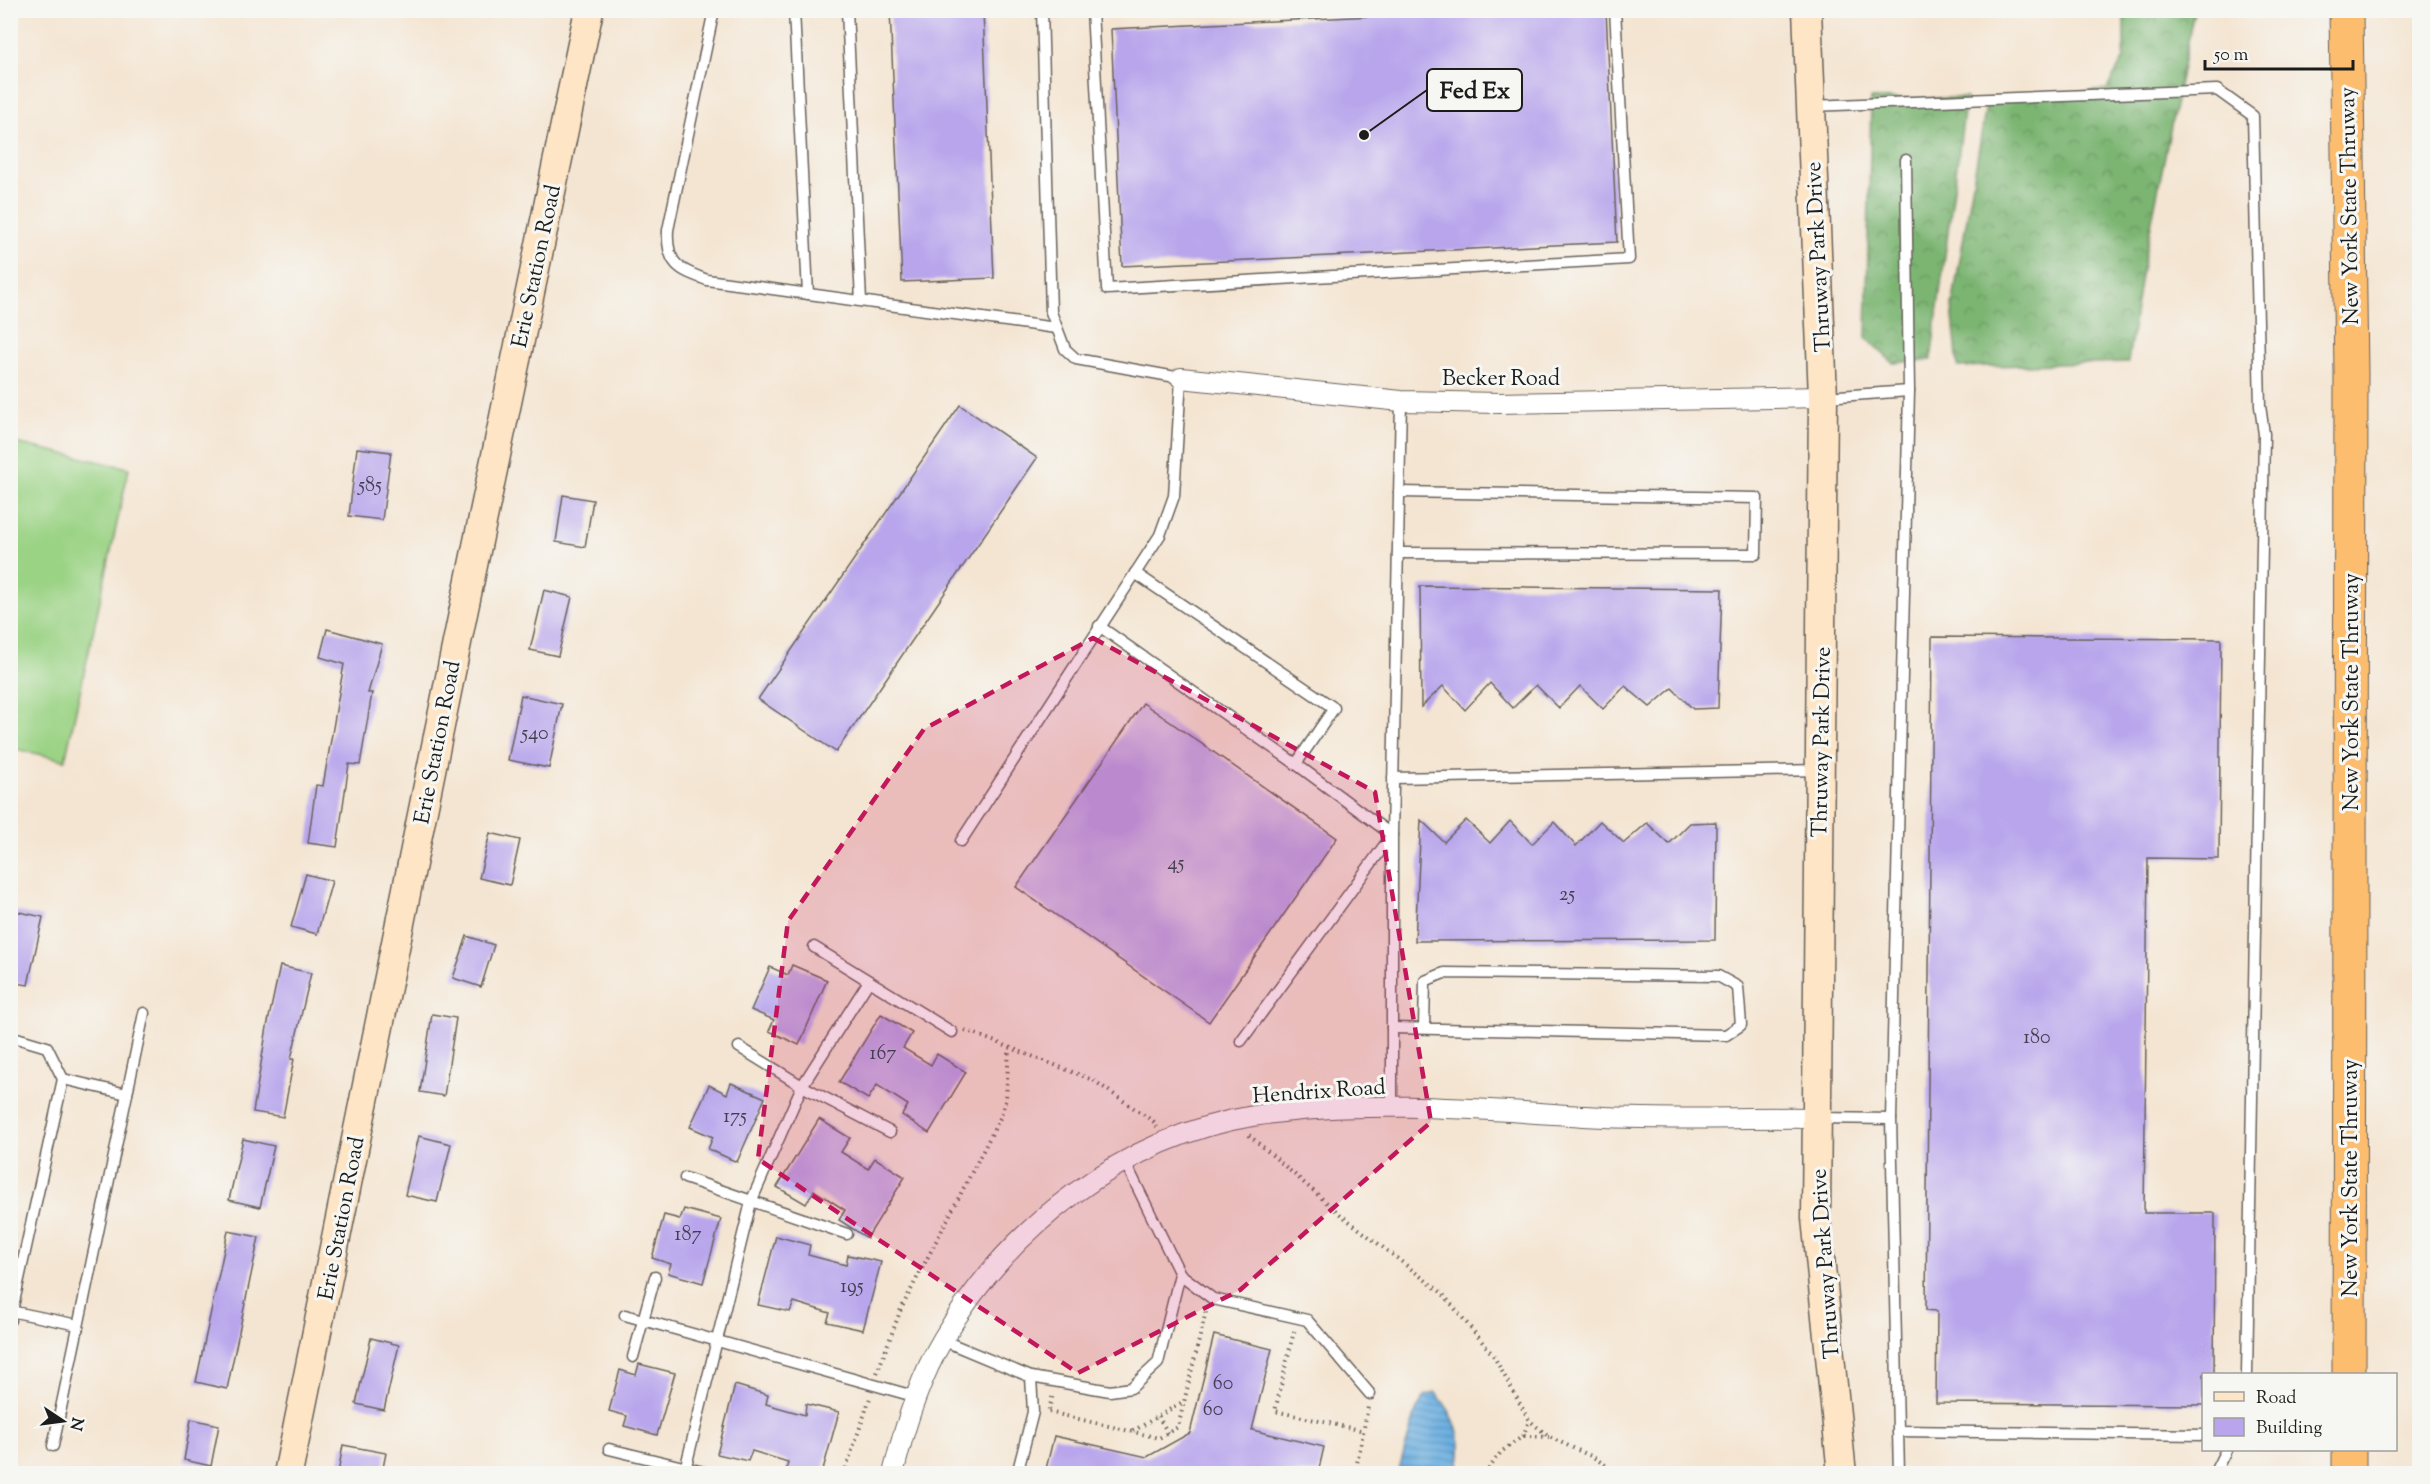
<svg xmlns="http://www.w3.org/2000/svg" width="2430" height="1484" font-family="'Sorts Mill Goudy',serif">
	<defs>
		<pattern id="forest-crowns" width="20" height="18" patternUnits="userSpaceOnUse" patternTransform="scale(1.5)"><rect width="20" height="18" fill="#7cb572"/><path d="M2 6a3 3 0 1 1 6 0M12 15a3 3 0 1 1 6 0" fill="none" stroke="#65925d"/></pattern>
		<pattern id="water-rules" width="6" height="5" patternUnits="userSpaceOnUse" patternTransform="scale(1.5)"><rect width="6" height="5" fill="#6cafe1"/><path d="M0 2.5h6" fill="none" stroke="#588eb6"/></pattern>
	</defs>
	<rect width="100%" height="100%" fill="#f6f6f2"/>
	<filter id="ink" filterUnits="userSpaceOnUse"><feTurbulence type="fractalNoise" baseFrequency=".0167" numOctaves="2"/><feDisplacementMap in="SourceGraphic" scale="12" xChannelSelector="R" yChannelSelector="G"/><feConvolveMatrix kernelMatrix="1 2 1 2 8 2 1 2 1" color-interpolation-filters="sRGB"/></filter>
	<filter id="wash" filterUnits="userSpaceOnUse"><feTurbulence type="fractalNoise" baseFrequency=".008" numOctaves="4" result="noise"/><feDisplacementMap in="SourceGraphic" scale="24" xChannelSelector="R" yChannelSelector="G"/><feGaussianBlur stdDeviation="1.35" result="paint"/><feColorMatrix in="noise" values="0 0 0 0 0 0 0 0 0 0 0 0 0 0 0 0 0 1.4 0 .05"/><feComposite in="paint" operator="in"/></filter>
	<g filter="url(#wash)">
		<rect width="100%" height="100%" fill="#f4e5d2"/>
		<!-- forest -->
		<g fill="url(#forest-crowns)" stroke="#4c6847" stroke-width="1.5">
			<path d="M2124 11H2194L2141 275 2128 362 1958 367 1952 306 1987 100 2106 90 2124 58Z"/>
			<path d="M1966 98 1931 360 1893 363 1866 338 1871 99Z"/>
		</g>
		<!-- pitch -->
		<path fill="#9bd385" stroke="#5c7850" stroke-width="1.5" d="M11 442 129 468 65 760 11 748Z"/>
		<!-- water -->
		<path fill="url(#water-rules)" stroke="#44667e" stroke-width="1.5" d="M1435 1392C1456 1415 1467 1444 1456 1473H1398L1416 1411 1425 1396Z"/>
		<g id="blocks">
			<!-- building -->
			<g fill="#b8a5ec">
				<path d="M890 10H983L994 278 902 282Z"/>
				<path d="M1492 10H1606L1617 242 1122 266 1111 29Z"/>
				<path d="M960 405 1037 458 836 752 758 699Z"/>
				<path d="M357 448 391 452 382 520 349 516Z"/>
				<path d="M563 495 593 500 585 547 556 542Z"/>
				<path d="M1420 586 1722 589 1718 708 1693 709 1672 688 1650 707 1625 686 1603 709 1580 686 1559 708 1536 685 1513 708 1490 683 1465 710 1443 686 1421 707Z"/>
				<path d="M544 590 572 597 558 656 530 650Z"/>
				<path d="M327 629 382 644 368 693H372L360 765 349 764 337 847 308 843 316 785 323 786 344 664 320 657Z"/>
				<path d="M1932 637 2221 639 2219 859 2148 858 2144 1213H2215L2214 1374H2204V1405L1936 1403 1937 1311 1926 1310Z"/>
				<path d="M521 695 562 704 549 768 508 760Z"/>
				<path d="M1143 703 1337 838 1209 1022 1016 887Z"/>
				<path d="M1421 820 1444 842 1466 820 1490 843 1510 821 1532 844 1554 822 1576 846 1600 821 1624 843 1647 823 1669 844 1690 823 1716 822 1715 940 1415 941Z"/>
				<path d="M490 833 520 840 510 885 479 878Z"/>
				<path d="M306 874 332 881 317 934 291 927Z"/>
				<path d="M10 910 43 917 28 985 10 982Z"/>
				<path d="M467 936 494 945 481 987 453 978Z"/>
				<path d="M792 965 827 980 799 1045 769 1031 774 1020 751 1010 770 967 788 975Z"/>
				<path d="M280 966 311 973 291 1059H294L283 1117 253 1112 267 1027Z"/>
				<path d="M432 1014 456 1018 444 1096 420 1092Z"/>
				<path d="M881 1014 912 1033 903 1048 931 1065 937 1054 966 1072 929 1133 902 1115 908 1105 877 1085 868 1099 839 1082Z"/>
				<path d="M731 1083 765 1098 737 1162 708 1149 713 1137 690 1127 709 1085 727 1094Z"/>
				<path d="M819 1119 850 1138 841 1152 868 1169 875 1158 905 1177 867 1238 839 1220 845 1210 814 1190 806 1204 777 1187Z"/>
				<path d="M419 1136 451 1144 437 1202 405 1195Z"/>
				<path d="M243 1139 274 1146 260 1207 229 1200Z"/>
				<path d="M684 1209 721 1219 703 1283 668 1273 671 1264 652 1258 664 1215 680 1219Z"/>
				<path d="M228 1231 259 1237 227 1389 196 1382Z"/>
				<path d="M776 1236 810 1245 808 1255 846 1265 848 1255 881 1262 863 1330 827 1322 830 1313 794 1302 790 1312 758 1305Z"/>
				<path d="M1214 1335 1272 1349 1252 1430 1324 1447 1318 1473H1045L1054 1436 1147 1457 1190 1433Z"/>
				<path d="M371 1338 399 1345 384 1410 356 1404Z"/>
				<path d="M639 1364 675 1373 657 1435 624 1426 627 1416 609 1411 620 1370 636 1375Z"/>
				<path d="M735 1385 768 1395 766 1404 805 1415 806 1404 839 1412 822 1473 786 1471 788 1462 752 1451 748 1461 717 1454Z"/>
				<path d="M191 1419 219 1425 211 1466 184 1460Z"/>
				<path d="M343 1445 386 1453 382 1473H338Z"/>
			</g>
		</g>
	</g>
	<g filter="url(#ink)">
		<use href="#blocks" fill-opacity="0" stroke="#68625c" stroke-width="1.5"/>
		<g fill="none" stroke-linecap="round" stroke-linejoin="round">
			<!-- service casing -->
			<g stroke="#68625c" stroke-width="13">
				<g id="service">
					<path d="M714 10 668 230C666 264 679 270 707 280L1056 328"/>
					<path d="M794 10 808 294"/>
					<path d="M847 10 861 301"/>
					<path d="M1092 10 1107 289 1629 259 1615 10"/>
					<path d="M1811 106 2217 90 2253 116 2260 406 2264 434 2247 1374"/>
					<path d="M1825 397 1909 391"/>
					<path d="M1398 553 1756 554 1757 498 1399 492"/>
					<path d="M1135 573 1334 708 1296 764"/>
					<path d="M1099 626 1296 764 1392 835 1241 1041"/>
					<path d="M1393 778 1819 770"/>
					<path d="M961 841 1160 535 1174 496 1181 378 1076 359 1065 349 1051 312 1042 10"/>
					<path d="M814 947 952 1032"/>
					<path d="M1392 1028 1726 1035 1741 1025 1738 987 1718 976 1444 973 1425 981 1424 1028"/>
					<path d="M10 1036 47 1047 63 1079 10 1320"/>
					<path d="M739 1047 802 1086 890 1132"/>
					<path d="M63 1079 127 1094"/>
					<path d="M1392 1109V835L1401 401"/>
					<path d="M1817 1118 1891 1119"/>
					<path d="M1125 1162 1180 1274 1213 1299 1307 1320 1370 1394"/>
					<path d="M685 1178 847 1234"/>
					<path d="M10 1311 78 1325"/>
					<path d="M625 1315 917 1397"/>
					<path d="M942 1340 1031 1377 1110 1391 1131 1388 1158 1363 1180 1274"/>
					<path d="M633 1357 655 1277"/>
					<path d="M1898 1431 2204 1435"/>
					<path d="M53 1446 144 1013"/>
					<path d="M609 1449 712 1474"/>
					<path d="M684 1474 751 1202 802 1086 869 981"/>
					<path d="M1017 1474 1033 1412 1031 1377"/>
					<path d="M1899 1474 1891 1119 1909 391 1906 160"/>
					<path d="M2214 1474 2226 1450"/>
				</g>
			</g>
			<!-- minor casing -->
			<g stroke="#68625c" stroke-width="22">
				<g id="minor">
					<path d="M1181 378 1401 401 1499 403 1823 397"/>
					<path d="M893 1474C904 1428 919 1379 943 1339 1008 1228 1124 1137 1253 1116 1356 1099 1479 1109 1584 1116 1661 1121 1740 1117 1817 1118"/>
				</g>
			</g>
			<!-- secondary casing -->
			<g stroke="#68625c" stroke-width="31">
				<g id="secondary">
					<path d="M1807 10 1823 397 1816 1218 1842 1474"/>
					<path d="M288 1474 462 618 589 10"/>
				</g>
			</g>
			<!-- motorway casing -->
			<g stroke="#68625c" stroke-width="35">
				<g id="motorway">
					<path d="M2346 10 2351 373 2349 1374"/>
					<path d="M2349 1474V1450"/>
				</g>
			</g>
			<!-- path -->
			<g stroke="#68625c" stroke-width="4" stroke-dasharray="1.5 4.5" stroke-linecap="butt">
				<path d="M965 1030 1093 1080 1154 1122 1157 1127"/>
				<path d="M1249 1135 1341 1215 1442 1293 1493 1355 1529 1420 1549 1437 1593 1457 1619 1474"/>
				<path d="M1294 1331 1275 1411 1364 1431"/>
				<path d="M877 1373 901 1309 1001 1116 1006 1098 1009 1049"/>
				<path d="M1049 1410 1053 1394"/>
				<path d="M1049 1412 1159 1438 1178 1427 1206 1311"/>
				<path d="M1158 1416 1168 1433"/>
				<path d="M1133 1431 1184 1401"/>
				<path d="M1524 1436 1549 1437"/>
				<path d="M844 1474 870 1398"/>
				<path d="M1355 1474 1368 1407"/>
				<path d="M1485 1474 1501 1452 1523 1436 1529 1421"/>
			</g>
			<!-- service -->
			<use href="#service" stroke="#fff" stroke-width="10"/>
			<!-- minor -->
			<use href="#minor" stroke="#fff" stroke-width="20"/>
			<!-- secondary -->
			<use href="#secondary" stroke="#fee5c5" stroke-width="28"/>
			<!-- motorway -->
			<use href="#motorway" stroke="#fcbd6e" stroke-width="33"/>
		</g>
	</g>
	<!-- marked area -->
	<path fill="#c2185b" fill-opacity="0.2" stroke="#c2185b" stroke-width="4.5" stroke-dasharray="12 8" stroke-linejoin="round" d="M1093 638 1375 792 1431 1122 1240 1290 1078 1373 758 1159 788 921 924 729Z"/>
	<g text-anchor="middle" stroke-width="6" stroke-linejoin="round" paint-order="stroke">
		<!-- number labels -->
		<g font-size="20" fill="#433e50">
			<text x="370" y="491">585</text>
			<text x="535" y="739">540</text>
			<text x="1176" y="869">45</text>
			<text x="1567" y="900">25</text>
			<text x="2037" y="1043">180</text>
			<text x="883" y="1059">167</text>
			<text x="735" y="1122">175</text>
			<text x="688" y="1240">187</text>
			<text x="852" y="1292">195</text>
			<text x="1223" y="1389">60</text>
			<text x="1213" y="1415">60</text>
		</g>
		<!-- street labels -->
		<g font-size="22" fill="#1c1c1c" stroke="#f6f6f2">
			<text transform="translate(2348 206) rotate(-91)" y="8">New York State Thruway</text>
			<text transform="translate(1817 257) rotate(-93)" y="8">Thruway Park Drive</text>
			<text transform="translate(535 266) rotate(-78)" y="8">Erie Station Road</text>
			<text x="1501" y="385">Becker Road</text>
			<text transform="translate(2350 692) rotate(-90)" y="8">New York State Thruway</text>
			<text transform="translate(436 742) rotate(-79)" y="8">Erie Station Road</text>
			<text transform="translate(1820 742) rotate(-89)" y="8">Thruway Park Drive</text>
			<text transform="translate(1319 1090) rotate(-4)" y="8">Hendrix Road</text>
			<text transform="translate(2349 1178) rotate(-90)" y="8">New York State Thruway</text>
			<text transform="translate(340 1218) rotate(-79)" y="8">Erie Station Road</text>
			<text transform="translate(1824 1264) rotate(-94)" y="8">Thruway Park Drive</text>
		</g>
	</g>
	<!-- callouts -->
	<path fill="none" stroke="#1c1c1c" stroke-width="2" d="M1364 135L1427 90"/>
	<circle fill="#1c1c1c" stroke="#f6f6f2" stroke-width="2" cx="1364" cy="135" r="6"/>
	<rect fill="#f6f6f2" stroke="#1c1c1c" stroke-width="2" x="1427" y="69" width="95" height="42" rx="6"/>
	<g font-size="24" text-anchor="middle" font-weight="bold" fill="#1c1c1c">
		<text x="1475" y="98">Fed Ex</text>
	</g>
	<!-- margin -->
	<rect width="2430" height="1484" fill="none" stroke="#f6f6f2" stroke-width="36"/>
	<!-- legend -->
	<rect x="2202" y="1373" width="195" height="78" fill="#f6f6f2" stroke="#9f9f9c" stroke-width="1.5"/>
	<rect x="2214" y="1392" width="30" height="9" fill="#fee5c5" stroke="#9f9f9c" stroke-width="1.5"/>
	<text x="2256" y="1403" font-size="18" fill="#1c1c1c">Road</text>
	<rect x="2214" y="1418" width="30" height="18" fill="#b8a5ec" stroke="#9f9f9c" stroke-width="1.5"/>
	<text x="2256" y="1433" font-size="18" fill="#1c1c1c">Building</text>
	<!-- north arrow -->
	<g transform="translate(63 1421) rotate(103)" stroke="#f6f6f2" stroke-width="4.5" paint-order="stroke">
	<path d="M0-4.5L10 22L0 15L-10 22Z" fill="#1c1c1c"/>
	<text y="-9" font-size="16" font-weight="bold" text-anchor="middle" fill="#1c1c1c">N</text>
	</g>
	<!-- scale -->
	<path d="M2205 60v9h148v-9" fill="none" stroke="#1c1c1c" stroke-width="3"/>
	<text x="2214" y="60" font-size="18" fill="#1c1c1c" stroke="#f6f6f2" stroke-width="4.5" paint-order="stroke">50 m</text>
</svg>
